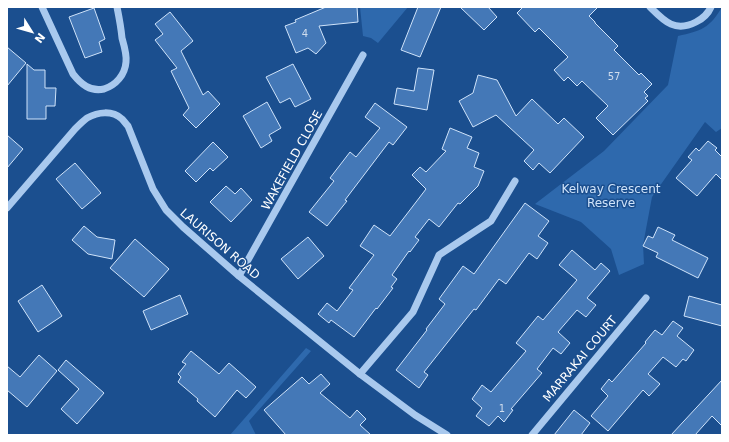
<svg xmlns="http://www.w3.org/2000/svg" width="729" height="442" font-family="'DejaVu Sans',sans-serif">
	<rect width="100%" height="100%" fill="#1b4f8f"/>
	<!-- green -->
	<g fill="#2e69ad">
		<path d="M360 7H408L378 43 371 38 363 36Z"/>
		<path d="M722 7V128L716 132 705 122 652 197 643 245 644 264 619 275 611 249 581 222 535 204 604 151 668 85 678 36C701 31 710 28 722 7Z"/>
		<path d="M306 348 311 351 249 421 256 435H230Z"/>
	</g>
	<!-- building -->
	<g fill="#4478b7" stroke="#cfe3fa">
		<path d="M326 7H357L358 22 319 26 326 43 316 54 308 48 296 53 285 26 296 22 295 20Z"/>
		<path d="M418 7H441L420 57 401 50Z"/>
		<path d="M460 7H488L497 17 484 30Z"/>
		<path d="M523 7H598L589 16 595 22V23L618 46 614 50 639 75 641 73 652 84 644 92 648 96 645 98 648 101 613 135 596 118 608 106 582 81 577 86 568 77 564 81 554 70 568 57 539 28 535 32 517 13Z"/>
		<path d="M94 8 105 39 99 42 102 52 85 58 69 17Z"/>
		<path d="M170 12 193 41 181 51 203 95 208 91 220 104 196 128 183 115 189 108 171 71 177 68 155 40 163 34 155 24Z"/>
		<path d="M7 47 26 63 7 86Z"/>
		<path d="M27 64 34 70H45V88H56L55 106H46V119H27Z"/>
		<path d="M293 64 311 99 295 107 290 98 280 103 266 77Z"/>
		<path d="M418 68 434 70 427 110 394 104 397 88 414 91Z"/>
		<path d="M478 75 497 80 516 116 532 99 558 124 564 118 584 137 550 173 539 163 533 170 524 161 534 150 496 115 473 127 459 101 473 93Z"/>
		<path d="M267 102 281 128 269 135 272 141 261 148 243 116Z"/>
		<path d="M375 103 407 127 393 145 389 142 345 200 347 201 327 226 309 212 334 181 330 178 350 152 356 157 380 128 365 117Z"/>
		<path d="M450 128 472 137 467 148 479 153 474 167 484 171 478 186 460 204 458 203 439 227 429 219 415 237 419 240 410 252 409 251 392 275 397 279 391 287 393 288 377 309 376 308 354 337 331 320 329 323 318 314 327 303 337 311 353 290 349 288 374 255 360 246 374 225 390 236 426 189 412 175 420 167 426 172 446 151 442 149Z"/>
		<path d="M7 135 23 149 7 168Z"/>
		<path d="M708 141 717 148 715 150 722 157V180L716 174 697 196 676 178 692 160 688 157 696 148 699 151Z"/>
		<path d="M213 142 228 157 213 171 210 168 196 182 185 171Z"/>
		<path d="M75 163 101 193 82 209 56 179Z"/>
		<path d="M226 186 235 194 241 188 252 200 231 222 210 202Z"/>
		<path d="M525 203 549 221 538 236 548 243 537 259 529 253 506 284 499 279 476 310 474 309 424 372 428 375 419 388 396 370 427 330 426 329 445 304 439 299 463 266 474 274Z"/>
		<path d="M84 226 97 237 115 240 112 259 88 254 72 240Z"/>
		<path d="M658 227 675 235 672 240 708 258 698 278 656 257 658 253 643 246 648 236 653 238Z"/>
		<path d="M308 237 324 256 298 279 281 259Z"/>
		<path d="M135 239 169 269 144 297 110 268Z"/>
		<path d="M572 250 595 270 601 263 610 271 587 298 596 305 586 317 577 310 558 332 570 343 561 354 553 348 537 369 542 373 511 409 513 410 504 422 498 416 489 426 476 416 482 408 472 399 482 385 491 392 526 351 516 343 538 316 543 320 577 280 559 265Z"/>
		<path d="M42 285 62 316 38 332 18 301Z"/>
		<path d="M180 295 188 314 151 330 143 311Z"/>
		<path d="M689 296 722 305V326L684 316Z"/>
		<path d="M673 321 683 328 677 336 694 350 686 361 683 359 676 367 663 357 648 374 660 384 649 396 643 390 608 431 591 416 608 396 601 389 609 379 612 382 646 343 645 342 655 330 662 335Z"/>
		<path d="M191 351 219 374 229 363 256 387 246 398 237 390 215 417 197 401 198 399 178 382 181 377 178 374 186 364 182 362Z"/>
		<path d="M39 355 57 371 27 407 7 390V366L20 377Z"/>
		<path d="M66 360 104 393 77 424 61 409 79 389 58 370Z"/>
		<path d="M321 374 330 384 320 393 350 418 357 410 366 419 360 425 371 435H286L264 410 302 377 309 384Z"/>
		<path d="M722 380V426L712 416 695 435H671Z"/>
		<path d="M574 410 590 423 581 435H554Z"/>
	</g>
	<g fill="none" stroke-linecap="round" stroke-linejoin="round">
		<!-- minor -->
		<g stroke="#a9c9ee" stroke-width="7">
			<path d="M42 7 73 74C81 84 90 92 104 89 116 85 125 75 126 62 127 55 124 45 122 38 121 27 119 17 117 7"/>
			<path d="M650 7C664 21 675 33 696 22 702 19 708 14 711 7"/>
			<path d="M7 208 75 129C79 125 83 121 87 118 98 112 112 110 122 119 124 121 126 124 128 126L153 189 166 210 183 227 239 276 360 374 415 415 447 435"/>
			<path d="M239 276 363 55"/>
			<path d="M360 374 413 312 439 255 491 221 515 181"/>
			<path d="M532 435 646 298"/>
		</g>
	</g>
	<g text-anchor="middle" stroke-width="3" stroke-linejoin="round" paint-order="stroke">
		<!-- number labels -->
		<g font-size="10" fill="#d0dded">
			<text x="305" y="37">4</text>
			<text x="614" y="80">57</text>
			<text x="502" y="412">1</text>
		</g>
		<!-- street labels -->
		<g font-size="12" fill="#fff" stroke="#1b4f8f">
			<text transform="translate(292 160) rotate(-61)" y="4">WAKEFIELD CLOSE</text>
			<text transform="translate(220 244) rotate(41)" y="4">LAURISON ROAD</text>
			<text transform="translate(580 359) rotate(-50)" y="4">MARRAKAI COURT</text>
		</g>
		<!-- park labels -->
		<g font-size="12" fill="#cfe3fa" stroke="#1b4f8f">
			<text x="611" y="193">Kelway Crescent<tspan x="611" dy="14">Reserve</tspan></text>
		</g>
	</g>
	<!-- border -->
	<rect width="729" height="442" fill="none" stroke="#ffffff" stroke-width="16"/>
	<!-- north arrow -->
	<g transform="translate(32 32) rotate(127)" stroke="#1b4f8f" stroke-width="3" paint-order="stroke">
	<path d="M0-3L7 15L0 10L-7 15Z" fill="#ffffff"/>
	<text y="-6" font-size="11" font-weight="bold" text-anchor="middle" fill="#ffffff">N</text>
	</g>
</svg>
